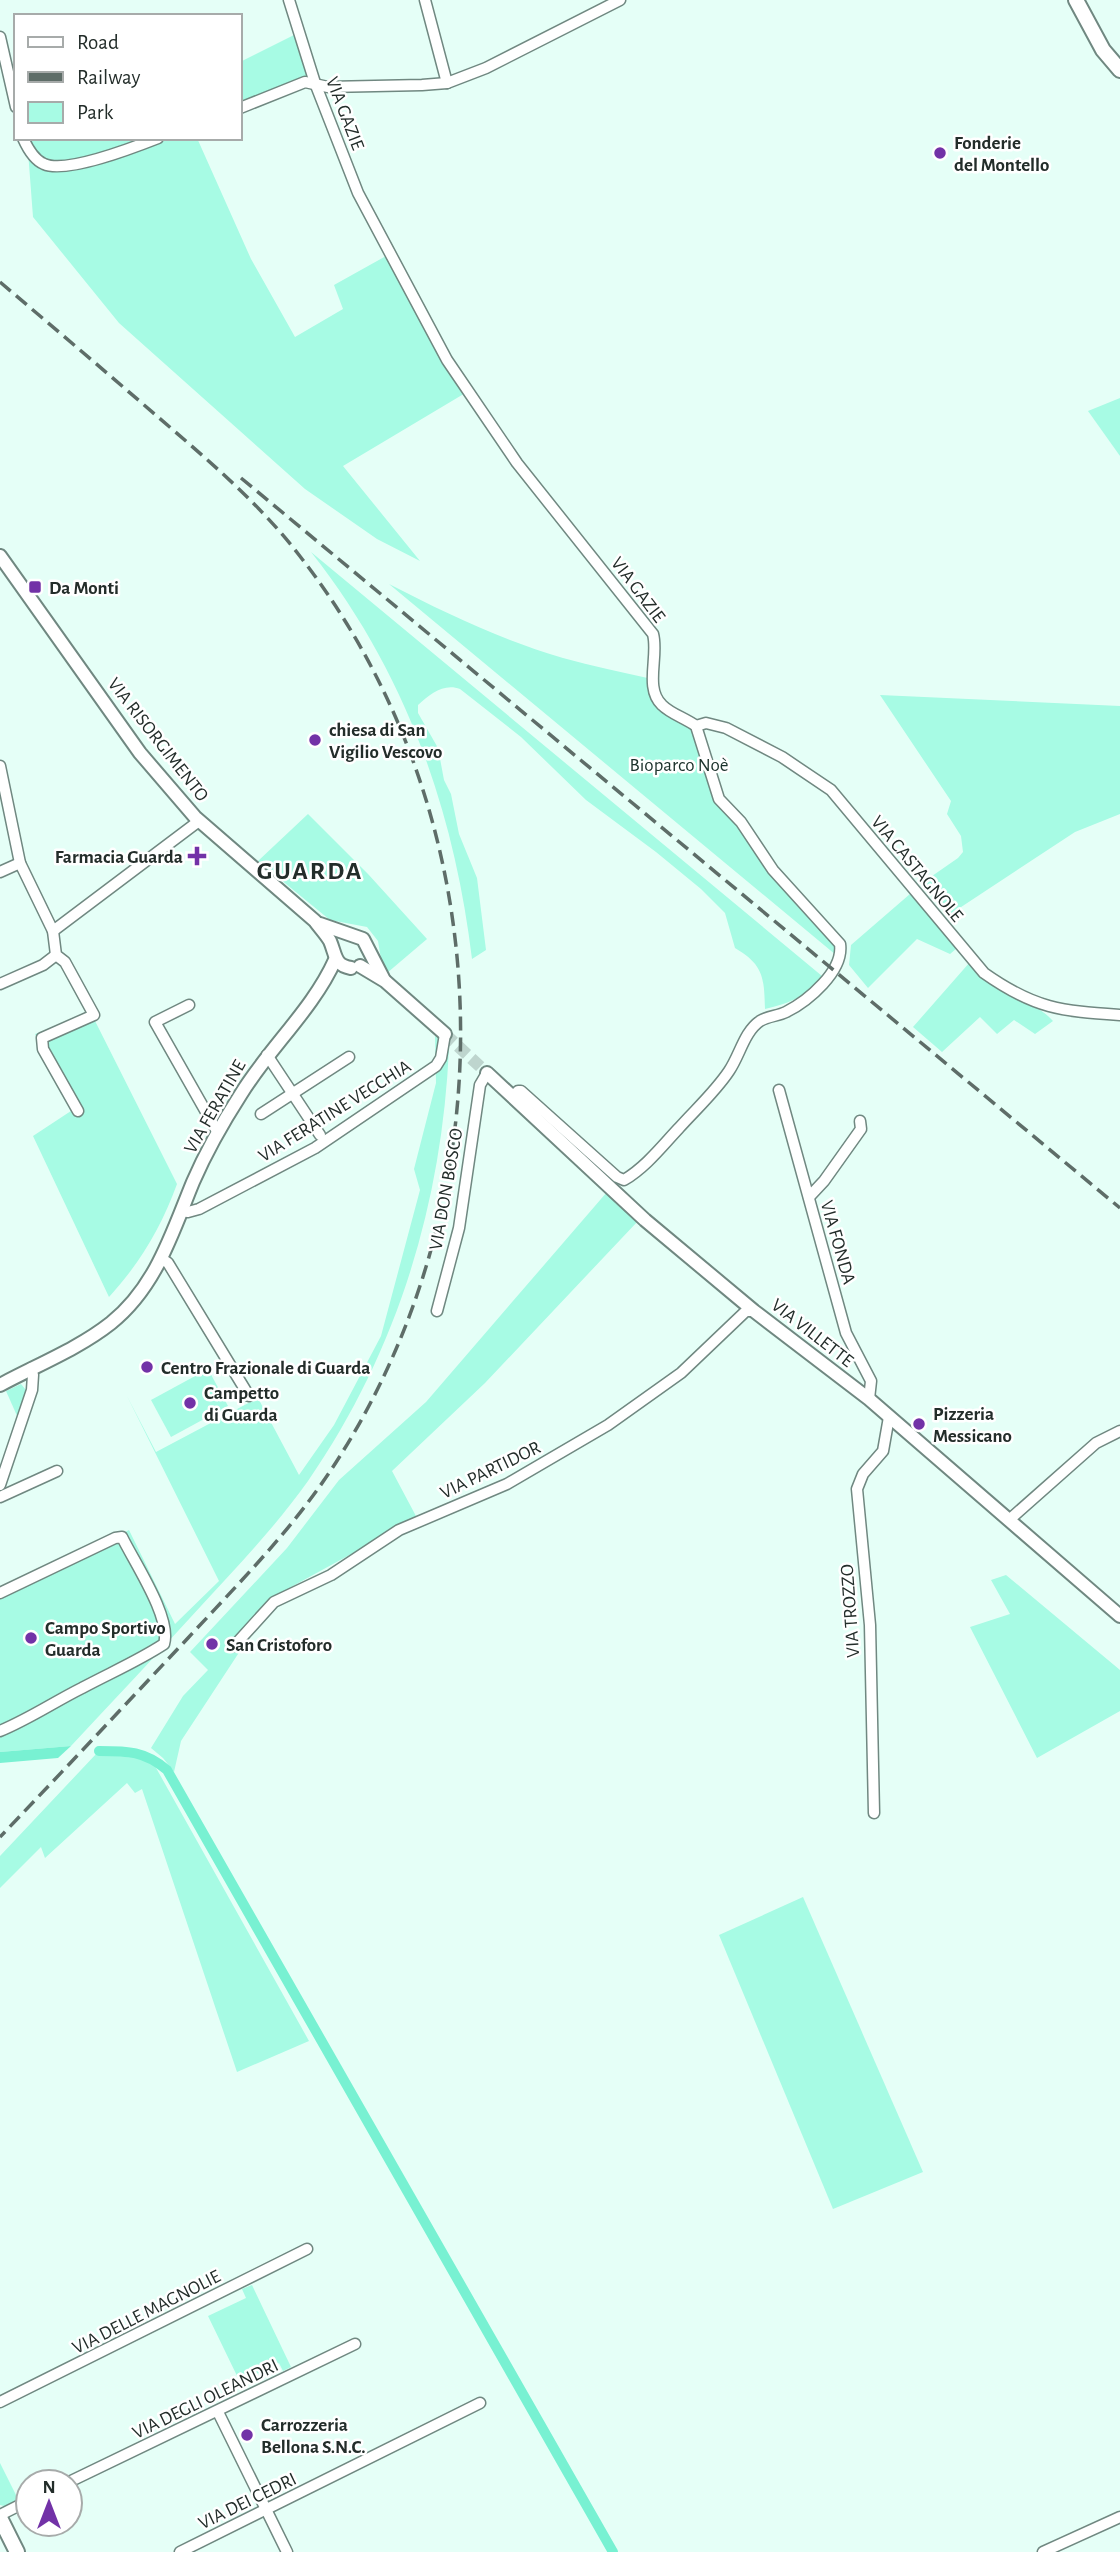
<svg xmlns="http://www.w3.org/2000/svg" width="1120" height="2552" font-family="'Alegreya Sans',sans-serif">
	<rect width="100%" height="100%" fill="#e5fff7"/>
	<!-- green -->
	<g fill="#a7fbe4">
		<path d="M296 34 310 80 240 105V62Z"/>
		<path d="M27 138H197L251 259 295 337 343 309 334 285 386 256 425 331 467 392 343 466 420 561 377 539 305 489 119 323 33 217Z"/>
		<path d="M1120 398V456L1088 411Z"/>
		<path d="M311 552 822 976C803 998 793 1002 765 1009 764 978 764 965 735 948L725 913 701 889 656 852 586 800 521 737 460 689C444 683 430 694 418 705V713L438 748 444 780 451 794 459 834 477 878 486 950 472 959C454 809 405 671 311 552Z"/>
		<path d="M389 584C445 613 502 640 563 658 592 666 622 672 652 679L651 691 692 726 713 790 768 870 798 907 834 945 836 955Z"/>
		<path d="M880 695 1120 706V814L1075 832 949 915 922 883 958 858 963 852 961 836 947 814 951 801Z"/>
		<path d="M308 814 368 874 427 939 387 973 381 959 378 941 367 927 330 920 258 861Z"/>
		<path d="M910 894 957 948 950 954 917 939 868 988 849 965 851 945Z"/>
		<path d="M970 962C979 972 988 982 1000 989 1018 1001 1038 1004 1053 1021L1035 1034 1014 1020 997 1034 980 1017 942 1052 913 1027Z"/>
		<path d="M92 1015 177 1184C161 1228 140 1263 109 1297L33 1136 74 1109 35 1034Z"/>
		<path d="M435 1036 449 1048C442 1204 397 1352 308 1481 276 1526 238 1566 201 1606 158 1653 114 1700 71 1746L0 1752V1596L129 1530 175 1624 219 1581 127 1396 156 1452 258 1398 299 1475 334 1425 381 1336 420 1190 414 1169 436 1083Z"/>
		<path d="M607 1192 638 1221 485 1383 392 1471 417 1518 291 1587 237 1645 240 1651 181 1741 174 1772 163 1758 151 1748 183 1696 208 1670 190 1652 287 1548 339 1480 426 1402Z"/>
		<path d="M208 1369 228 1406 171 1437 151 1400Z"/>
		<path d="M21 1384 26 1390 18 1418 6 1391Z"/>
		<path d="M1006 1575 1120 1670V1711L1037 1758 970 1627 1010 1614 991 1580Z"/>
		<path d="M97 1753C118 1754 139 1751 155 1766L309 2041 237 2072 142 1789 135 1793 127 1783 45 1858 41 1847 0 1888V1856Z"/>
		<path d="M803 1897 923 2172 833 2209 719 1935Z"/>
		<path d="M252 2285 291 2367 283 2371 279 2363 240 2382 208 2316 246 2298 242 2289Z"/>
		<path d="M0 2463 19 2501 8 2507 0 2505Z"/>
	</g>
	<!-- water -->
	<path fill="#78f1d2" d="M71 1746 58 1758 0 1763V1752Z"/>
	<g fill="none" stroke-linecap="round" stroke-linejoin="round">
		<!-- canal -->
		<path stroke="#78f1d2" stroke-width="10" d="M99 1751C128 1751 145 1751 167 1770L613 2552"/>
		<!-- tertiary-tunnel -->
		<path stroke="#bed5ce" stroke-width="12" stroke-dasharray="12 6" stroke-linecap="butt" d="M445 1034 487 1073"/>
		<!-- minor casing -->
		<g stroke="#708881" stroke-width="13">
			<g id="minor">
				<path d="M289 0 315 83 358 193 447 360 517 463 653 634C659 656 644 688 662 705 671 714 685 718 696 726L719 799 741 822 773 870 840 944C844 971 808 1001 786 1012 778 1016 768 1016 760 1021 744 1032 740 1055 729 1071 715 1092 696 1109 679 1128 662 1146 646 1167 624 1180L617 1177 521 1091H518L513 1097"/>
				<path d="M425 0 447 83"/>
				<path d="M0 37 16 107"/>
				<path d="M240 108 305 82 328 87 422 85 447 83 486 68 620 0"/>
				<path d="M23 138C27 147 34 160 44 164 66 174 135 147 158 138"/>
				<path d="M696 726 706 723 726 728 782 757 831 790 984 973C1035 1009 1061 1011 1120 1015"/>
				<path d="M0 766 20 863 53 931 56 955 65 962 94 1015 42 1038 43 1049 78 1111"/>
				<path d="M0 872 20 863"/>
				<path d="M53 931 199 821"/>
				<path d="M0 984 43 965 56 955"/>
				<path d="M189 1005 155 1022 218 1133"/>
				<path d="M267 1055 320 1135"/>
				<path d="M779 1090 846 1333 871 1381 869 1399"/>
				<path d="M261 1114 349 1057"/>
				<path d="M809 1197 824 1181 861 1129 860 1121"/>
				<path d="M182 1211 188 1212 199 1209 315 1148 436 1066 441 1058 445 1034"/>
				<path d="M162 1259 168 1263 249 1396"/>
				<path d="M437 1311 459 1228 480 1085 487 1073"/>
				<path d="M0 1485 32 1390 33 1375 31 1368"/>
				<path d="M0 1497 57 1471"/>
				<path d="M1009 1520 1096 1443 1120 1431"/>
				<path d="M0 1593 115 1538 122 1537C134 1562 172 1618 164 1644 138 1661 110 1673 82 1688 54 1702 29 1719 0 1731"/>
				<path d="M234 1646 274 1602 331 1575 399 1530 507 1484 608 1425 681 1373 746 1311H754"/>
				<path d="M874 1813 870 1625 857 1489 863 1474 883 1451 889 1417"/>
				<path d="M0 2402 307 2249"/>
				<path d="M218 2412 287 2552"/>
				<path d="M69 2482 355 2344"/>
				<path d="M0 2515 28 2501"/>
				<path d="M180 2552 480 2403"/>
				<path d="M1043 2552 1120 2517"/>
			</g>
		</g>
		<!-- tertiary casing -->
		<g stroke="#708881" stroke-width="16">
			<g id="tertiary">
				<path d="M0 556 140 753 195 817 315 921C320 928 326 934 330 941 336 955 334 965 351 968"/>
				<path d="M320 924 363 939 383 978"/>
				<path d="M360 966 385 981 445 1034"/>
				<path d="M487 1073 645 1220 754 1311 869 1399 1120 1616"/>
				<path d="M0 1385C37 1365 78 1349 111 1323 156 1287 172 1233 193 1182 206 1152 223 1122 241 1094 270 1047 313 1009 335 960"/>
			</g>
		</g>
		<!-- secondary casing -->
		<g stroke="#708881" stroke-width="18">
			<g id="secondary">
				<path d="M1076 0 1103 50 1120 70"/>
				<path d="M0 2518 17 2552"/>
			</g>
		</g>
		<!-- minor -->
		<use href="#minor" stroke="#fff" stroke-width="10"/>
		<!-- tertiary -->
		<use href="#tertiary" stroke="#fff" stroke-width="12"/>
		<!-- secondary -->
		<use href="#secondary" stroke="#fff" stroke-width="14"/>
		<!-- rail -->
		<g stroke="#5e6d68" stroke-width="3.5" stroke-dasharray="14 7" stroke-linecap="butt">
			<path d="M0 282C53 327 106 372 158 417 208 460 259 503 299 555 505 818 513 1197 329 1473 288 1534 237 1585 188 1638 125 1705 63 1771 0 1837"/>
			<path d="M241 478 1120 1208"/>
		</g>
	</g>
	<!-- markers -->
	<g fill="#7232a7" stroke="#fff" stroke-width="2.5">
		<circle cx="940" cy="153" r="7"/>
		<rect x="28" y="580" width="14" height="14" rx="3.5"/>
		<circle cx="315" cy="740" r="7"/>
		<path d="M193.5 845.5h7v7h7v7h-7v7h-7v-7h-7v-7h7z"/>
		<circle cx="147" cy="1367" r="7"/>
		<circle cx="190" cy="1403" r="7"/>
		<circle cx="919" cy="1424" r="7"/>
		<circle cx="31" cy="1638" r="7"/>
		<circle cx="212" cy="1644" r="7"/>
		<circle cx="247" cy="2435" r="7"/>
	</g>
	<g text-anchor="middle" stroke-width="5" stroke-linejoin="round" paint-order="stroke">
		<!-- street labels -->
		<g font-size="19" fill="#232d2a" stroke="#fff">
			<text transform="translate(346 113) rotate(69)" y="7">VIA GAZIE</text>
			<text transform="translate(639 589) rotate(53)" y="7">VIA GAZIE</text>
			<text transform="translate(159 739) rotate(52)" y="7">VIA RISORGIMENTO</text>
			<text transform="translate(918 868) rotate(50)" y="7">VIA CASTAGNOLE</text>
			<text transform="translate(214 1106) rotate(-60)" y="7">VIA FERATINE</text>
			<text transform="translate(334 1110) rotate(-32)" y="7">VIA FERATINE VECCHIA</text>
			<text transform="translate(445 1189) rotate(-80)" y="7">VIA DON BOSCO</text>
			<text transform="translate(839 1242) rotate(74)" y="7">VIA FONDA</text>
			<text transform="translate(813 1332) rotate(38)" y="7">VIA VILLETTE</text>
			<text transform="translate(490 1469) rotate(-26)" y="7">VIA PARTIDOR</text>
			<text transform="translate(849 1611) rotate(-94)" y="7">VIA TROZZO</text>
			<text transform="translate(146 2311) rotate(-27)" y="7">VIA DELLE MAGNOLIE</text>
			<text transform="translate(205 2398) rotate(-26)" y="7">VIA DEGLI OLEANDRI</text>
			<text transform="translate(247 2500) rotate(-26)" y="7">VIA DEI CEDRI</text>
		</g>
		<!-- poi labels -->
		<g font-size="19" font-weight="bold" fill="#232d2a" stroke="#fff" text-anchor="start">
			<text x="954" y="149">Fonderie<tspan x="954" dy="22">del Montello</tspan></text>
			<text x="49" y="594">Da Monti</text>
			<text x="329" y="736">chiesa di San<tspan x="329" dy="22">Vigilio Vescovo</tspan></text>
			<text x="183" y="863" text-anchor="end">Farmacia Guarda</text>
			<text x="161" y="1374">Centro Frazionale di Guarda</text>
			<text x="204" y="1399">Campetto<tspan x="204" dy="22">di Guarda</tspan></text>
			<text x="933" y="1420">Pizzeria<tspan x="933" dy="22">Messicano</tspan></text>
			<text x="45" y="1634">Campo Sportivo<tspan x="45" dy="22">Guarda</tspan></text>
			<text x="226" y="1651">San Cristoforo</text>
			<text x="261" y="2431">Carrozzeria<tspan x="261" dy="22">Bellona S.N.C.</tspan></text>
		</g>
		<!-- park labels -->
		<g font-size="19" fill="#1a302a" stroke="#fff">
			<text x="679" y="771">Bioparco Noè</text>
		</g>
		<!-- district labels -->
		<g font-size="26" font-weight="bold" letter-spacing="2" fill="#232d2a" stroke="#fff">
			<text x="310" y="879">GUARDA</text>
		</g>
	</g>
	<!-- legend -->
	<rect x="14" y="14" width="228" height="126" fill="#ffffff" stroke="#a7abaa" stroke-width="2"/>
	<rect x="28" y="37" width="35" height="10" fill="#ffffff" stroke="#a7abaa" stroke-width="2"/>
	<text x="77" y="49" font-size="21" fill="#232d2a">Road</text>
	<rect x="28" y="72" width="35" height="10" fill="#5e6d68" stroke="#a7abaa" stroke-width="2"/>
	<text x="77" y="84" font-size="21" fill="#232d2a">Railway</text>
	<rect x="28" y="102" width="35" height="21" fill="#a7fbe4" stroke="#a7abaa" stroke-width="2"/>
	<text x="77" y="119" font-size="21" fill="#232d2a">Park</text>
	<!-- north arrow -->
	<g transform="translate(49 2503)"><circle r="33" fill="#ffffff" stroke="#a7abaa" stroke-width="2"/>
	<path d="M0-5L12 26L0 18L-12 26Z" fill="#7232a7"/>
	<text y="-10" font-size="19" font-weight="bold" text-anchor="middle" fill="#232d2a">N</text>
	</g>
</svg>
